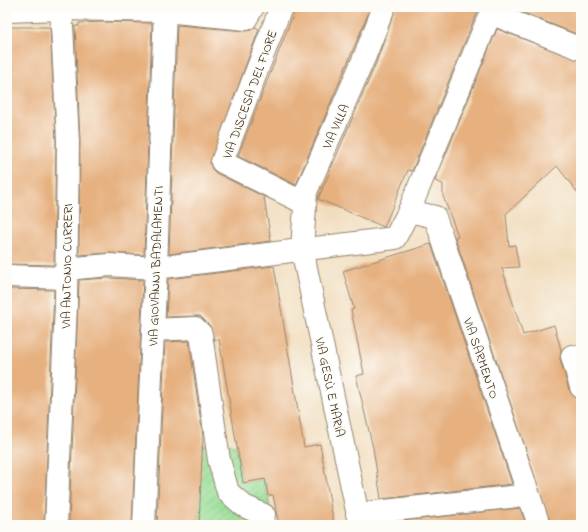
<svg xmlns="http://www.w3.org/2000/svg" width="588" height="532" font-family="'Indie Flower',sans-serif">
	<defs>
		<pattern id="garden-furrows" width="10" height="10" patternUnits="userSpaceOnUse"><rect width="10" height="10" fill="#98dd96"/><path d="M-1 1l2-2M0 10L10 0M9 11l2-2" fill="none" stroke="#84be81"/></pattern>
	</defs>
	<rect width="100%" height="100%" fill="#fdfcf7"/>
	<filter id="ink" filterUnits="userSpaceOnUse"><feTurbulence type="fractalNoise" baseFrequency=".025" numOctaves="2"/><feDisplacementMap in="SourceGraphic" scale="8" xChannelSelector="R" yChannelSelector="G"/><feConvolveMatrix kernelMatrix="1 2 1 2 8 2 1 2 1" color-interpolation-filters="sRGB"/></filter>
	<filter id="wash" filterUnits="userSpaceOnUse"><feTurbulence type="fractalNoise" baseFrequency=".012" numOctaves="4" result="noise"/><feDisplacementMap in="SourceGraphic" scale="16" xChannelSelector="R" yChannelSelector="G"/><feGaussianBlur stdDeviation="0.9" result="paint"/><feColorMatrix in="noise" values="0 0 0 0 0 0 0 0 0 0 0 0 0 0 0 0 0 1.4 0 .05"/><feComposite in="paint" operator="in"/></filter>
	<g filter="url(#wash)">
		<rect width="100%" height="100%" fill="#f1ddbd"/>
		<!-- garden -->
		<path fill="url(#garden-furrows)" stroke="#6a845a" d="M200 445H236L243 483 265 479 273 525H199Z"/>
		<g id="blocks">
			<!-- building -->
			<g fill="#e6b07f">
				<path d="M296 7H371L296 185 238 156Z"/>
				<path d="M396 7H479L412 171 408 170 384 227 318 199 376 63Z"/>
				<path d="M509 7H581V36Z"/>
				<path d="M104 22 152 23 144 255 110 253 79 255 80 141 75 26H79V23Z"/>
				<path d="M177 25 245 31 251 30 255 27 259 29 210 163 212 169 216 173 264 197 271 241 169 254Z"/>
				<path d="M7 27H50L56 141 54 265 7 264Z"/>
				<path d="M497 29 581 61V197L557 166 506 214 509 246 515 245 519 267 502 268 523 335 554 325 561 350 560 359 569 390 576 398 581 415V525H551L455 237 458 236 443 196V184L435 181Z"/>
				<path d="M431 244 512 484 381 499 373 448 356 376 364 374 351 310 354 309 343 271Z"/>
				<path d="M274 266 304 447 320 444 334 525H279L273 495 268 496 265 479 243 483 219 339 214 340 210 326 200 316 166 317 168 279Z"/>
				<path d="M109 278 143 280 132 525H69L79 280Z"/>
				<path d="M7 289 54 290 44 525H7Z"/>
				<path d="M189 341 203 436 199 525H157L165 342Z"/>
				<path d="M520 508 526 525H394V522Z"/>
			</g>
		</g>
	</g>
	<g filter="url(#ink)">
		<use href="#blocks" fill-opacity="0" stroke="#96846e" stroke-width="1"/>
		<g fill="none" stroke-linecap="round" stroke-linejoin="round">
			<!-- minor casing -->
			<g stroke="#96846e" stroke-width="24">
				<g id="minor">
					<path d="M281 7 222 162 304 203"/>
					<path d="M7 11 61 9 165 11 246 19 253 7"/>
					<path d="M490 13 581 49"/>
					<path d="M409 211 435 217 539 525"/>
					<path d="M66 269 109 265 156 268 395 238 409 211 493 7"/>
					<path d="M7 276 66 278"/>
					<path d="M153 330 195 328 201 334 219 460 228 492 244 506 264 515"/>
					<path d="M572 356 581 387"/>
					<path d="M357 514 528 495"/>
					<path d="M56 525 66 305 68 141 61 7"/>
					<path d="M144 525 156 268 165 7"/>
					<path d="M360 525 302 249 306 192 364 58 384 7"/>
				</g>
			</g>
			<!-- minor -->
			<use href="#minor" stroke="#fff" stroke-width="22"/>
		</g>
	</g>
	<g text-anchor="middle" stroke-width="3.5" stroke-linejoin="round" paint-order="stroke">
		<!-- street labels -->
		<g font-size="13" fill="#3b2a1e" stroke="#fdfcf7">
			<text transform="translate(249 94) rotate(-70)" y="5">VIA DISCESA DEL FIORE</text>
			<text transform="translate(335 126) rotate(-66)" y="5">VIA VILLA</text>
			<text transform="translate(66 266) rotate(-89)" y="5">VIA ANTONIO CURRERI</text>
			<text transform="translate(155 266) rotate(-88)" y="5">VIA GIOVANNI BADALAMENTI</text>
			<text transform="translate(482 358) rotate(71)" y="5">VIA SARMENTO</text>
			<text transform="translate(331 387) rotate(78)" y="5">VIA GESÙ E MARIA</text>
		</g>
	</g>
	<!-- margin -->
	<rect width="588" height="532" fill="none" stroke="#fdfcf7" stroke-width="24"/>
</svg>
